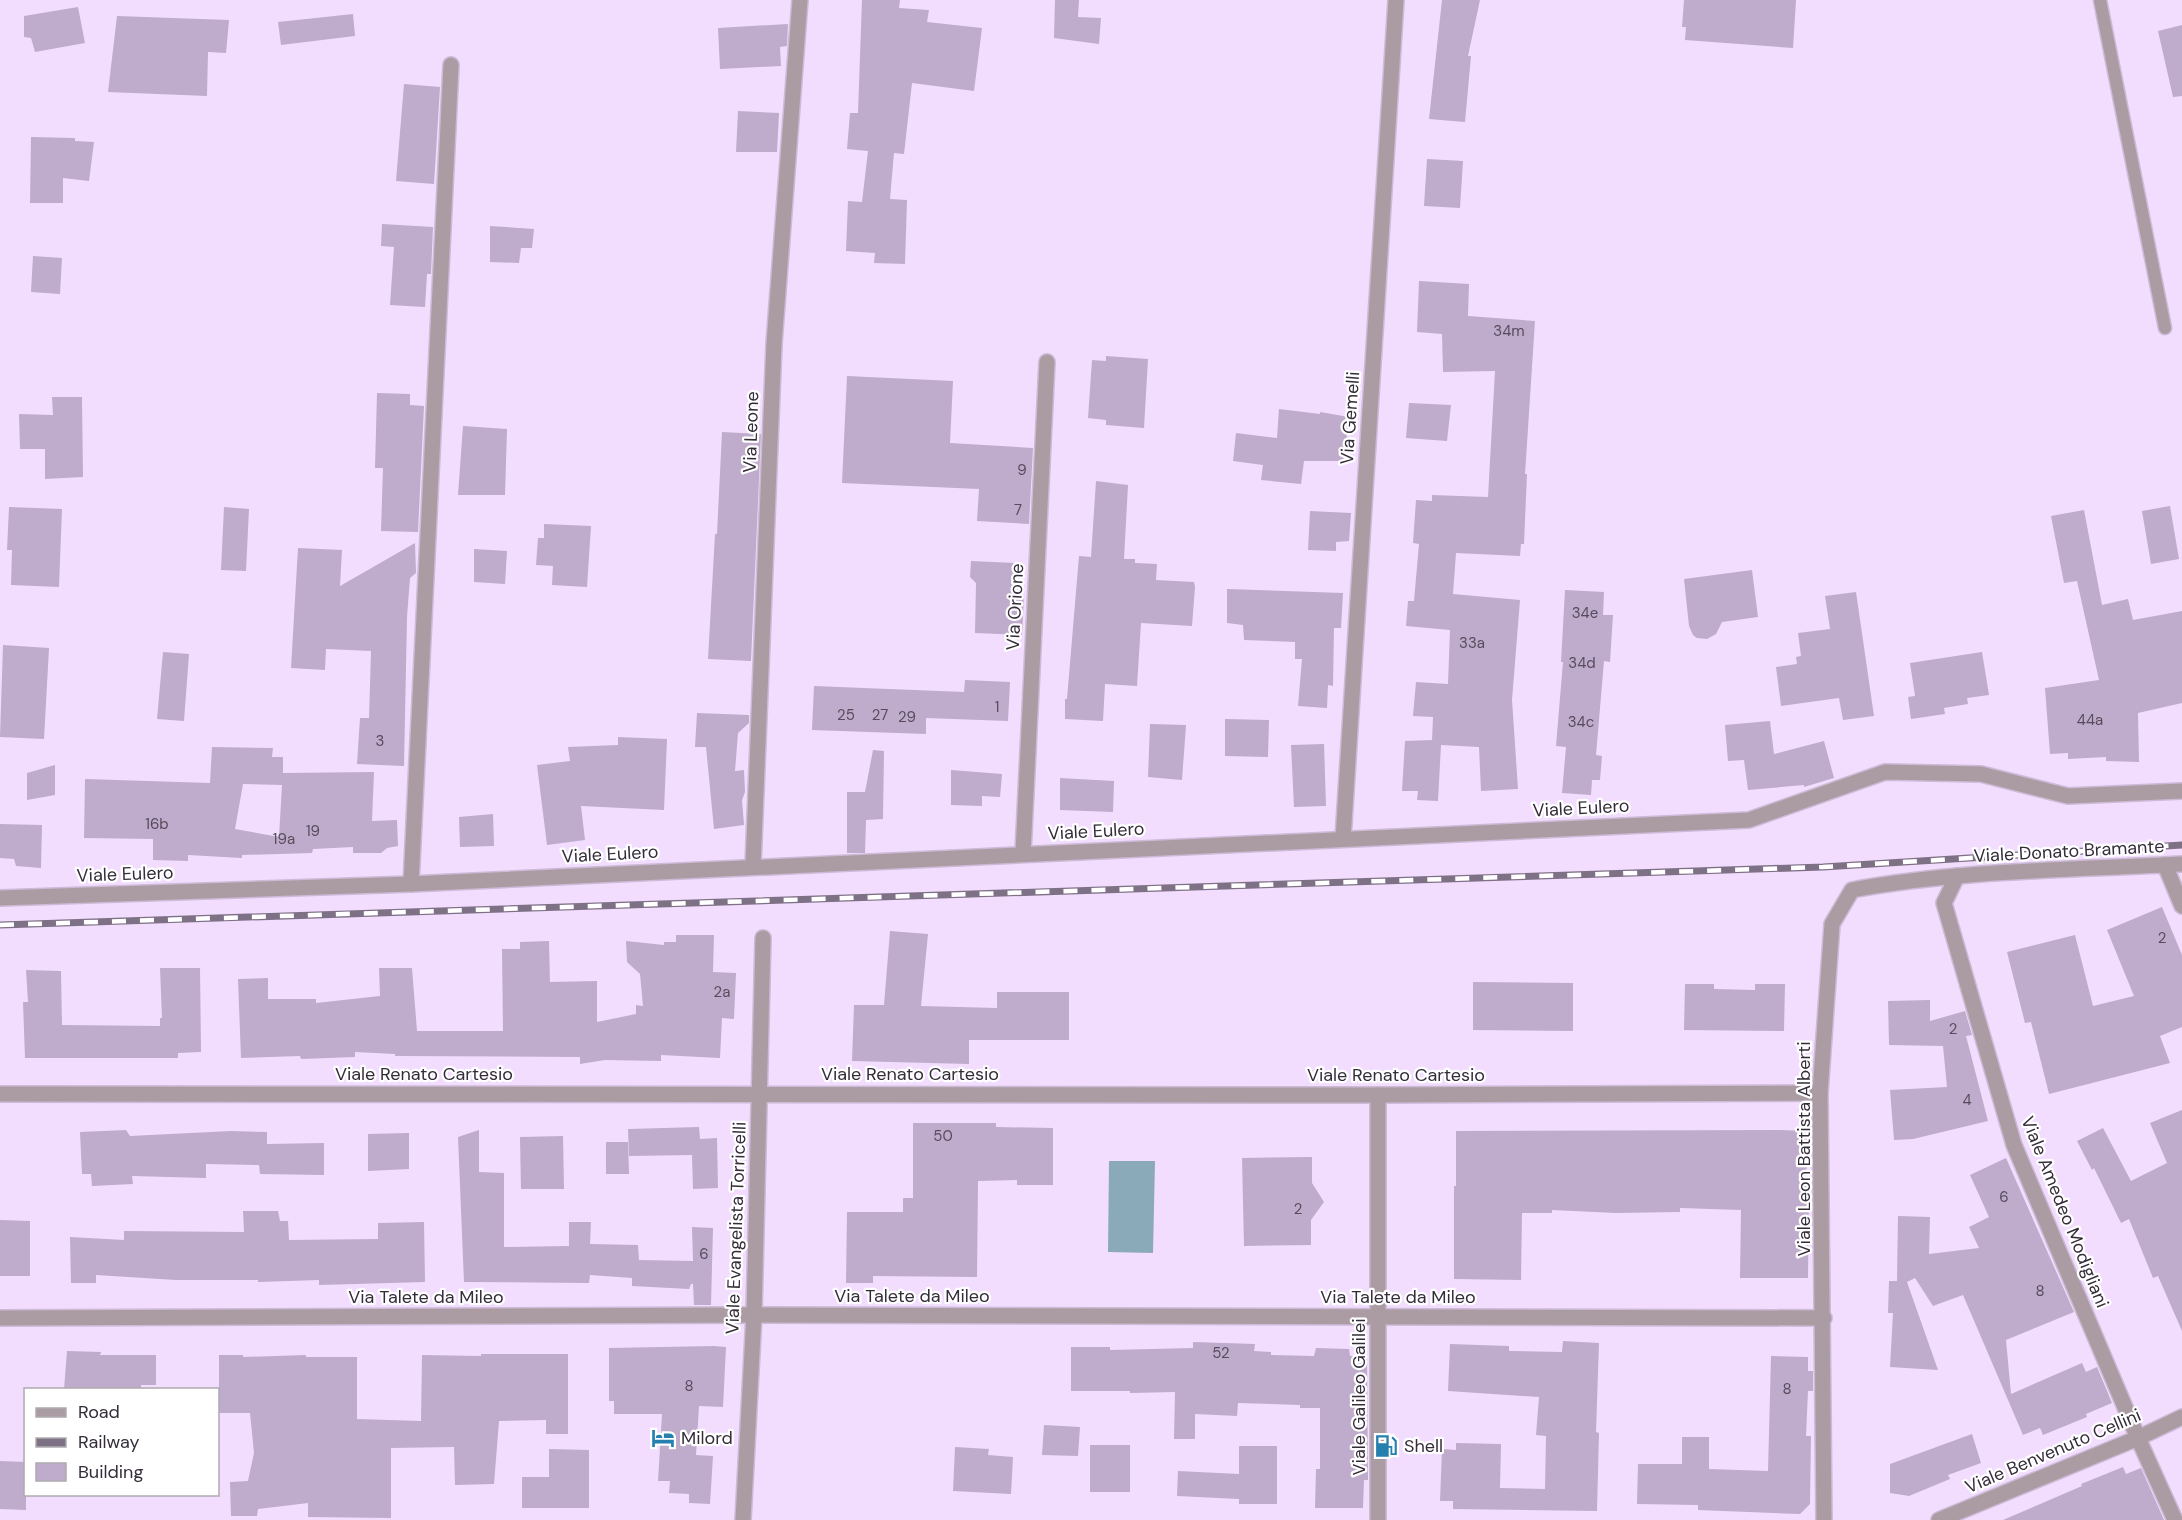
<svg xmlns="http://www.w3.org/2000/svg" width="2182" height="1520" font-family="'DM Sans',sans-serif">
	<rect width="100%" height="100%" fill="#f2ddff"/>
	<!-- water -->
	<path fill="#8aaaba" d="M1109 1161H1155L1153 1253 1108 1252Z"/>
	<!-- building -->
	<g fill="#bfabcb" fill-rule="evenodd">
		<path d="M862 0H900L899 8 929 10 927 22 982 28 974 91 912 83 904 154 894 153 890 199 907 200 905 264 874 263 875 253 846 251 848 201 862 202 868 151 847 149 850 113H858Z"/>
		<path d="M1055 0H1079L1078 17 1101 18 1099 44 1054 38Z"/>
		<path d="M1442 0H1480L1468 56H1471L1465 122 1429 119Z"/>
		<path d="M1684 0H1796L1793 48 1685 40 1686 27H1682Z"/>
		<path d="M78 7 85 43 35 52 31 38 24 37V16Z"/>
		<path d="M353 14 355 36 281 45 278 22Z"/>
		<path d="M117 16 229 20 226 53 208 52 207 96 108 92Z"/>
		<path d="M788 24 787 46 780 47 781 66 720 69 718 28Z"/>
		<path d="M2182 25V96L2173 97 2158 31Z"/>
		<path d="M404 84 440 87 434 184 396 181Z"/>
		<path d="M738 111 779 113 777 152H736Z"/>
		<path d="M31 137 75 138V141L94 142 89 181 63 178V203H30Z"/>
		<path d="M1427 159 1463 161 1460 208 1424 206Z"/>
		<path d="M382 224 433 227 431 274H427L425 307 390 305 394 247 381 246Z"/>
		<path d="M490 226 534 229 532 248H521L519 263 490 262Z"/>
		<path d="M33 256 62 258 60 294 31 292Z"/>
		<path d="M1419 281 1469 284 1468 316 1535 321 1525 474H1527L1524 544H1521L1520 556 1456 553 1453 594 1520 600 1512 700 1518 789 1481 791 1479 747 1441 745 1438 801 1417 800 1418 791H1402L1405 741 1432 740 1433 717 1413 716 1416 682 1448 684 1450 630 1406 626 1408 601H1414L1419 544 1413 543 1416 500 1432 501V495L1488 497 1495 371 1443 372 1442 334 1417 332Z"/>
		<path d="M1106 356 1148 359 1144 428 1106 425V420L1088 418 1092 360 1106 361Z"/>
		<path d="M847 376 953 381 950 443 1033 448 1029 524 977 521 979 489 842 483Z"/>
		<path d="M377 393 410 394V405L424 406 418 532 381 531 383 468H375Z"/>
		<path d="M52 397H82L83 477 45 479V449H20L19 414 53 415Z"/>
		<path d="M1409 403 1451 405 1447 441 1406 438Z"/>
		<path d="M1279 409 1320 414V412L1349 417 1344 461H1304L1301 484 1261 480 1263 465 1233 461 1236 433 1277 438Z"/>
		<path d="M463 426 507 429 505 495H458Z"/>
		<path d="M722 432 761 434 751 661 708 659 715 534H717Z"/>
		<path d="M1096 481 1128 485 1124 559H1135V563L1157 564 1156 580 1194 582 1195 587 1192 626 1141 623 1137 686 1105 684 1103 721 1065 719V699H1067L1079 556 1091 557Z"/>
		<path d="M2170 506 2179 559 2151 564 2142 511Z"/>
		<path d="M9 507 62 509 59 587 11 585 12 550H7Z"/>
		<path d="M224 507 249 509 246 571 221 570Z"/>
		<path d="M2084 510 2102 605 2128 599 2133 620 2182 611V703L2138 713 2139 762 2106 761V757L2068 759V753L2050 754 2045 688 2099 680 2077 581 2064 583 2051 516Z"/>
		<path d="M1310 511 1351 513 1349 541 1336 542V551L1308 550Z"/>
		<path d="M544 524 591 526 587 587 552 585 553 566 536 565 538 538H544Z"/>
		<path d="M415 543 416 573 410 578 407 617 404 766 357 764 360 718H369L371 651 326 649 325 670 291 668 298 548 342 550 340 586Z"/>
		<path d="M474 549 507 551 505 584 474 582Z"/>
		<path d="M971 561 1015 563 1013 595H1024L1022 635 975 633 976 583 970 577Z"/>
		<path d="M1752 570 1758 617 1722 622 1716 634 1707 639 1697 638 1693 635 1689 626 1684 579Z"/>
		<path d="M1227 589 1343 593 1341 628H1334L1333 686 1328 685 1327 708 1298 706 1302 659H1295V642L1244 640 1243 625 1227 623Z"/>
		<path d="M1565 590 1604 592 1603 615H1613L1610 662 1604 661 1596 755 1602 756 1600 780H1592L1591 795 1562 793 1566 747 1556 746 1563 662H1561Z"/>
		<path d="M1856 592 1874 716 1843 720 1839 698 1781 706 1776 667 1797 664 1796 657 1801 656 1798 633 1830 629 1825 596Z"/>
		<path d="M3 645 49 648 44 739 0 737Z"/>
		<path d="M163 652 189 654 184 721 157 719Z"/>
		<path d="M1982 652 1989 695 1967 698 1968 704 1944 708 1945 714 1911 719 1908 697 1915 696 1910 663Z"/>
		<path d="M965 680 1010 682 1008 721 926 718V734L812 730 814 686 964 692Z"/>
		<path d="M697 713 749 715V723L738 733 735 771 744 770 745 792 742 800 744 825 714 829 706 747H695Z"/>
		<path d="M1225 719 1269 720 1268 757 1225 756Z"/>
		<path d="M1770 721 1774 754 1824 741 1834 778 1804 787V785L1748 790 1744 760 1728 761 1725 725Z"/>
		<path d="M1150 724 1186 725 1182 780 1148 777Z"/>
		<path d="M618 737 667 739 664 810 581 806 585 840 547 845 537 765 570 761 568 747 618 745Z"/>
		<path d="M1324 744 1326 806 1294 807 1291 745Z"/>
		<path d="M212 747 273 748 272 757H283V773L374 772 372 821 397 820 398 846 387 848 381 853H353V847L313 849 312 853 242 855V858L188 855V861L153 860V839L84 838 85 779 210 783ZM243 784 282 785 279 837 235 829Z"/>
		<path d="M873 750 884 751 883 819 866 820 865 853H847V792H865Z"/>
		<path d="M55 765V795L27 800V773Z"/>
		<path d="M951 770 1002 774 1000 797 982 796V806L951 805Z"/>
		<path d="M1060 778 1114 781 1113 812 1060 810Z"/>
		<path d="M493 814 494 846 460 847 459 817Z"/>
		<path d="M0 824 42 825 41 868 16 866 14 859 0 858Z"/>
		<path d="M2162 907 2182 955V1027L2160 1036 2170 1063 2049 1094 2031 1022 2025 1023 2007 952 2075 935 2093 1006 2134 996 2107 930Z"/>
		<path d="M890 931 928 934 921 1006 997 1008V992H1069V1040H969V1064L852 1061 854 1005H884Z"/>
		<path d="M676 935H714L713 972 736 973 734 1019 722 1018 720 1058 661 1055V1061L605 1060 580 1064V1057L395 1056V1054L355 1052V1057L301 1059 300 1056 241 1058 238 979 268 978V999H316V1003L380 996 379 968H412L417 1031H503L502 949H520V942L549 941 550 982 597 981V1022L636 1014V1005L643 1006 640 974 627 962 626 941 664 945V942H676Z"/>
		<path d="M160 968H200L201 1052 178 1053V1058H25L23 1002H28L26 970 61 971 62 1025 160 1026V1018H162Z"/>
		<path d="M1473 982 1573 983V1031L1473 1030Z"/>
		<path d="M1685 984H1714V989L1755 990V984H1785L1784 1031 1684 1030Z"/>
		<path d="M1930 1000V1021L1965 1011 1972 1035 1966 1036 1988 1121 1913 1139 1894 1140 1890 1090 1947 1087 1943 1046 1889 1045 1888 1001Z"/>
		<path d="M2182 1110V1331L2158 1276 2153 1278 2129 1219 2121 1223 2094 1168 2092 1170 2077 1141 2103 1128 2131 1181 2167 1163 2150 1123Z"/>
		<path d="M913 1123H996V1127L1053 1128V1185H1017V1180L978 1181 977 1277 873 1276V1283H846L847 1212H903V1198H913Z"/>
		<path d="M699 1127 700 1139 717 1138 718 1188 693 1189 692 1155 629 1156 628 1129Z"/>
		<path d="M126 1130 130 1136 231 1131 267 1132V1144L324 1143V1175L260 1174 259 1165 206 1164V1178L132 1176 133 1184 92 1186 91 1174H82L80 1132Z"/>
		<path d="M479 1130V1172L504 1173V1247L569 1246V1222H591L590 1244 638 1245 639 1260 693 1261 692 1227 713 1228 711 1305H694L693 1284H691L689 1289 632 1286V1278L590 1275 589 1283 464 1282 458 1137Z"/>
		<path d="M1779 1130 1808 1131 1806 1186H1809L1808 1278H1740L1741 1210 1680 1208V1212L1616 1213 1552 1210V1213H1522L1521 1280 1454 1279V1186H1456V1131Z"/>
		<path d="M409 1133V1169L368 1171V1134Z"/>
		<path d="M563 1136 564 1189H521L520 1137Z"/>
		<path d="M606 1142H628L629 1174H606Z"/>
		<path d="M1312 1157V1183L1324 1202 1311 1220V1245L1244 1246 1242 1158Z"/>
		<path d="M2006 1158 2074 1312 2006 1340 2011 1394 2082 1363 2086 1372 2097 1367 2112 1403 2086 1414 2087 1417 2043 1435 2040 1428 2023 1435 1963 1295 1933 1306 1915 1278 1907 1282 1938 1370 1890 1367 1893 1313H1888L1889 1281H1897L1898 1216 1930 1217 1929 1254 1979 1248 1969 1227 1989 1217 1970 1175Z"/>
		<path d="M243 1211H278L280 1221H288L289 1240 378 1239V1223L424 1222 425 1282 319 1285V1280L258 1282V1280H176L96 1275V1283H71L70 1237 124 1240V1231L244 1232Z"/>
		<path d="M0 1220 30 1221V1276H0Z"/>
		<path d="M1563 1341 1599 1343 1596 1432 1599 1433 1597 1511 1453 1509V1501H1440L1442 1449 1456 1450V1443L1501 1444 1500 1488 1545 1489 1546 1436 1536 1435 1539 1397 1448 1391 1450 1344 1509 1346V1351L1562 1352Z"/>
		<path d="M1193 1342 1255 1344 1254 1351 1271 1352V1355L1314 1356 1316 1348 1349 1349 1350 1356H1367L1368 1480H1364L1363 1508H1315L1316 1469H1320V1408H1300V1405L1238 1403 1237 1416 1195 1414V1439H1174L1175 1392 1130 1393V1391H1071V1347H1110V1350L1193 1348Z"/>
		<path d="M714 1346 726 1347 723 1407 699 1406 696 1455 713 1456 710 1504 689 1503V1494L669 1493 670 1481H658L662 1414H614V1401H609V1348Z"/>
		<path d="M67 1351 101 1352 100 1355H156V1385H141V1389H64Z"/>
		<path d="M481 1354H568V1434H546V1420L499 1421 494 1484 455 1485 454 1447 391 1448V1518L308 1517V1503L258 1509 257 1516H231L230 1482 248 1481 254 1453 250 1413H219V1355H243V1357L306 1355V1357H357V1419L421 1421 422 1355 481 1356Z"/>
		<path d="M1771 1356 1808 1357V1371H1813V1391H1808L1806 1436H1811L1810 1504 1800 1514 1698 1510V1505L1637 1504 1638 1464H1682V1437H1709V1469L1768 1471Z"/>
		<path d="M1044 1425 1080 1427 1078 1456 1042 1455Z"/>
		<path d="M1972 1434 1981 1463 1948 1475 1950 1479 1909 1496 1890 1493V1464Z"/>
		<rect x="1090" y="1445" width="40" height="47"/>
		<path d="M1239 1446H1277V1504H1239V1499L1177 1496 1178 1471 1239 1474Z"/>
		<path d="M955 1447 989 1449 988 1455 1013 1457 1011 1494 953 1491Z"/>
		<path d="M549 1449 589 1450V1508H522V1477H549Z"/>
		<path d="M0 1461 26 1462V1510L0 1509Z"/>
		<path d="M2123 1467 2126 1474 2141 1468 2164 1520H2003L2082 1486 2081 1484Z"/>
	</g>
	<g fill="none" stroke-linecap="round" stroke-linejoin="round">
		<!-- lane casing -->
		<g stroke="#ccbad7" stroke-width="15">
			<path id="lane" d="M2100 0 2165 328"/>
		</g>
		<!-- street casing -->
		<g stroke="#ccbad7" stroke-width="18">
			<g id="street">
				<path d="M1343 839 1396 0"/>
				<path d="M1023 853 1047 362"/>
				<path d="M2165 865 2182 906"/>
				<path d="M753 866 774 344 800 0"/>
				<path d="M1957 876 1944 903 2014 1145 2138 1438 2175 1520"/>
				<path d="M411 884 451 65"/>
				<path d="M0 898 411 884 1749 820 1885 772 1981 774 2068 796 2182 791"/>
				<path d="M0 1094 1378 1095 1820 1093"/>
				<path d="M0 1318 754 1315 1824 1318"/>
				<path d="M743 1520 754 1315 763 938"/>
				<path d="M1378 1520V1095"/>
				<path d="M1824 1520 1820 1093 1832 924 1852 890C1960 870 2072 870 2182 864"/>
				<path d="M1939 1520 2138 1438 2182 1417"/>
			</g>
		</g>
		<!-- lane -->
		<use href="#lane" stroke="#aa9ca2" stroke-width="12"/>
		<!-- street -->
		<use href="#street" stroke="#aa9ca2" stroke-width="15"/>
		<!-- rail casing -->
		<g stroke="#7e7186" stroke-width="7">
			<path id="rail" d="M0 925 1823 867 2182 845"/>
		</g>
		<!-- rail -->
		<use href="#rail" stroke="#fff" stroke-width="4.5" stroke-dasharray="14" stroke-linecap="butt"/>
	</g>
	<!-- icons -->
	<defs>
		<g id="hotel-bare" transform="scale(1.8)"><path d="M-6-4.5h1.5V1H6V5H4.5V3h-9V5H-6ZM-4 0a1.8 1.8 0 1 1 3.6 0ZM.5 0V-2.5h3Q6-2.5 6 0Z" fill="#2680ae" stroke="#fff" stroke-width="2.5" paint-order="stroke"/></g>
		<g id="fuel-bare" transform="scale(1.8)"><path d="M-5.5-6h7V0h2V4h1.3V-2.5L3-4.5l.8-.8L6-3V5H2.5V1h-1V6h-7ZM-4.2-4.7v3.2H.2V-4.7Z" fill="#2680ae" stroke="#fff" stroke-width="2.5" paint-order="stroke"/></g>
	</defs>
	<g fill-rule="evenodd">
		<use href="#hotel-bare" x="663" y="1438"/>
		<use href="#fuel-bare" x="1386" y="1446"/>
	</g>
	<g text-anchor="middle" stroke-width="4.5" stroke-linejoin="round" paint-order="stroke">
		<!-- number labels -->
		<g font-size="15" fill="#574c5e">
			<text x="1509" y="336">34m</text>
			<text x="1022" y="475">9</text>
			<text x="1018" y="515">7</text>
			<text x="1585" y="618">34e</text>
			<text x="1472" y="648">33a</text>
			<text x="1582" y="668">34d</text>
			<text x="997" y="712">1</text>
			<text x="846" y="720">25</text>
			<text x="880" y="720">27</text>
			<text x="907" y="722">29</text>
			<text x="2090" y="725">44a</text>
			<text x="1581" y="727">34c</text>
			<text x="380" y="746">3</text>
			<text x="157" y="829">16b</text>
			<text x="313" y="836">19</text>
			<text x="284" y="844">19a</text>
			<text x="2162" y="943">2</text>
			<text x="722" y="997">2a</text>
			<text x="1953" y="1034">2</text>
			<text x="1967" y="1105">4</text>
			<text x="943" y="1141">50</text>
			<text x="2004" y="1202">6</text>
			<text x="1298" y="1214">2</text>
			<text x="704" y="1259">6</text>
			<text x="2040" y="1296">8</text>
			<text x="1221" y="1358">52</text>
			<text x="689" y="1391">8</text>
			<text x="1787" y="1394">8</text>
		</g>
		<!-- street labels -->
		<g font-size="18" fill="#342c39" stroke="#fff">
			<text transform="translate(1350 418) rotate(-86)" y="6">Via Gemelli</text>
			<text transform="translate(751 432) rotate(-88)" y="6">Via Leone</text>
			<text transform="translate(1015 607) rotate(-87)" y="6">Via Orione</text>
			<text transform="translate(1581 808) rotate(-3)" y="6">Viale Eulero</text>
			<text transform="translate(1096 831) rotate(-3)" y="6">Viale Eulero</text>
			<text transform="translate(2069 851) rotate(-3)" y="6">Viale Donato Bramante</text>
			<text transform="translate(610 854) rotate(-3)" y="6">Viale Eulero</text>
			<text transform="translate(125 874) rotate(-2)" y="6">Viale Eulero</text>
			<text x="424" y="1080">Viale Renato Cartesio</text>
			<text x="910" y="1080">Viale Renato Cartesio</text>
			<text x="1396" y="1081">Viale Renato Cartesio</text>
			<text transform="translate(1804 1149) rotate(-90)" y="6">Viale Leon Battista Alberti</text>
			<text transform="translate(2065 1212) rotate(68)" y="6">Viale Amedeo Modigliani</text>
			<text transform="translate(736 1228) rotate(-88)" y="6">Viale Evangelista Torricelli</text>
			<text x="912" y="1302">Via Talete da Mileo</text>
			<text x="426" y="1303">Via Talete da Mileo</text>
			<text x="1398" y="1303">Via Talete da Mileo</text>
			<text transform="translate(1359 1397) rotate(-90)" y="6">Viale Galileo Galilei</text>
			<text transform="translate(2053 1451) rotate(-23)" y="6">Viale Benvenuto Cellini</text>
		</g>
		<!-- poi labels -->
		<g font-size="18" fill="#342c39" stroke="#fff" text-anchor="start">
			<text x="681" y="1444">Milord</text>
			<text x="1404" y="1452">Shell</text>
		</g>
	</g>
	<!-- legend -->
	<rect x="24" y="1388" width="195" height="108" fill="#ffffff" stroke="#aeabb0" stroke-width="1.5"/>
	<rect x="36" y="1408" width="30" height="9" fill="#aa9ca2" stroke="#aeabb0" stroke-width="1.5"/>
	<text x="78" y="1418" font-size="18" fill="#342c39">Road</text>
	<rect x="36" y="1438" width="30" height="9" fill="#7e7186" stroke="#aeabb0" stroke-width="1.5"/>
	<text x="78" y="1448" font-size="18" fill="#342c39">Railway</text>
	<rect x="36" y="1463" width="30" height="18" fill="#bfabcb" stroke="#aeabb0" stroke-width="1.5"/>
	<text x="78" y="1478" font-size="18" fill="#342c39">Building</text>
</svg>
